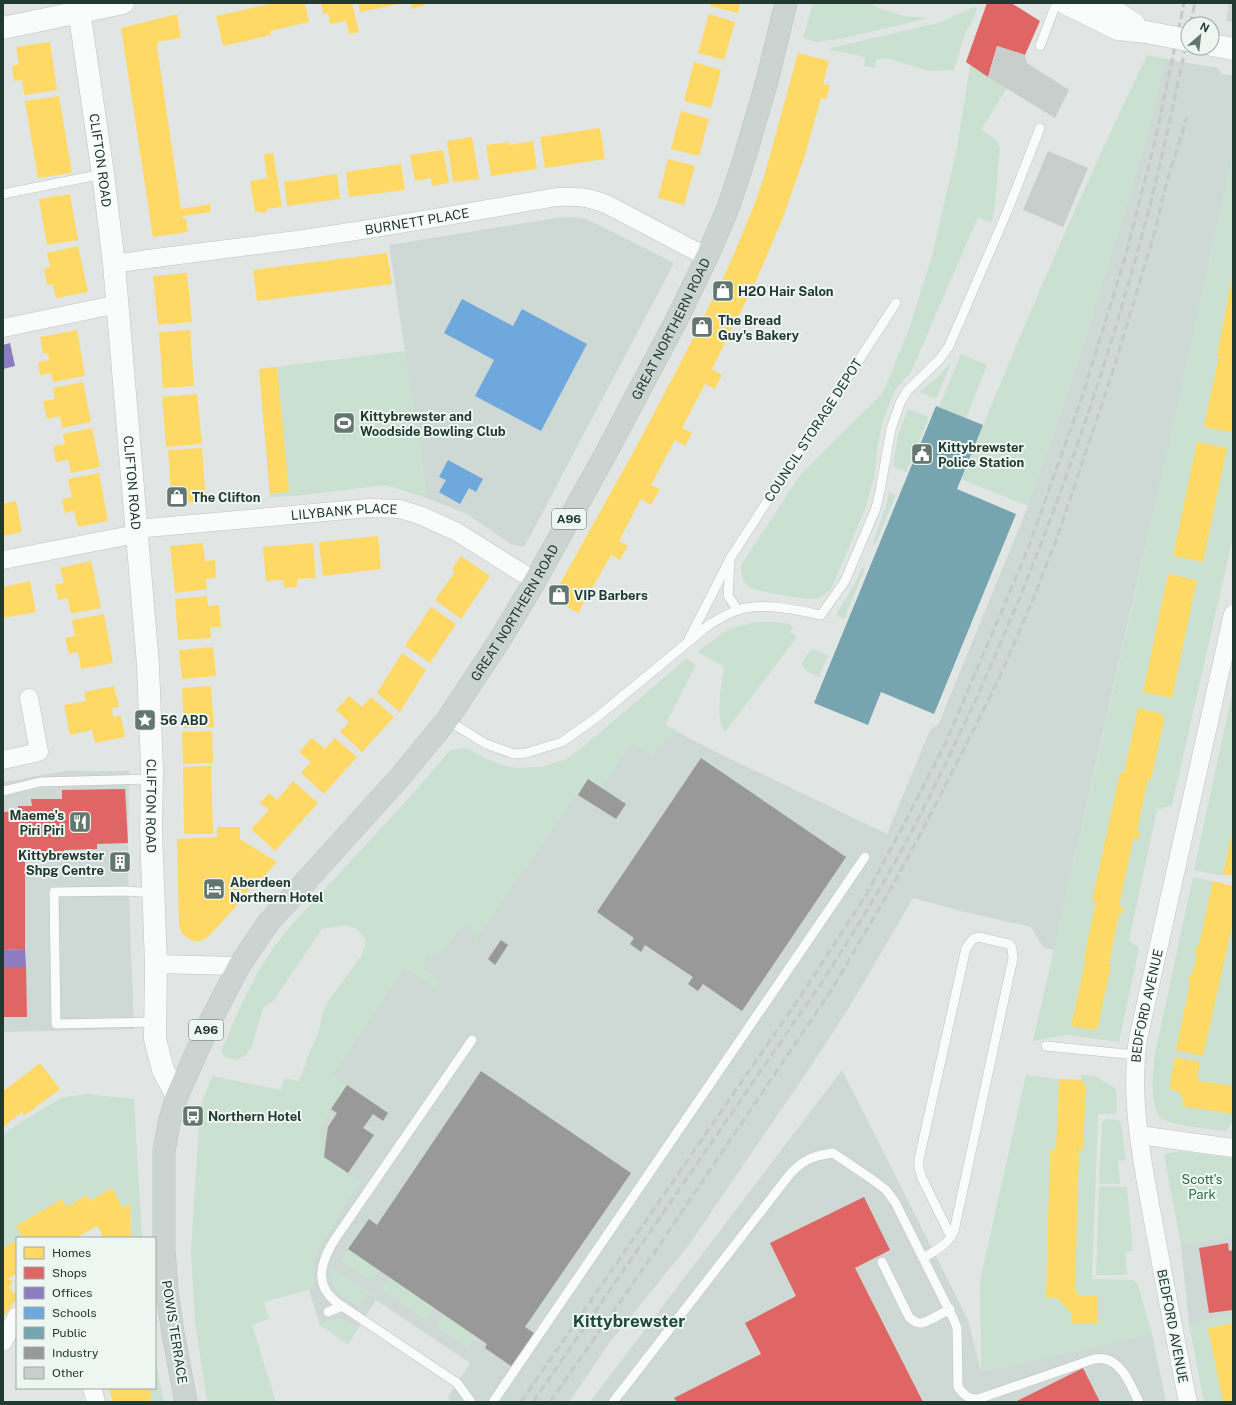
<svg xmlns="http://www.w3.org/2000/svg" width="1236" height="1405" font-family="'Public Sans',sans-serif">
	<rect width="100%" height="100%" fill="#e1e6e4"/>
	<!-- built -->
	<g fill="#ced8d4">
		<path d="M1229 3H1233V22L1226 21Z"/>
		<path d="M1165 59 1217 68 1222 74 1233 76V154L1173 427 1127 626 1054 950 1043 947 1031 927 969 913 913 898 850 1006 813 1063 688 1246 610 1342 569 1402H450L448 1397 470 1363 376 1300 348 1344 320 1325 309 1290 306 1262 307 1058 331 1005 645 715 716 752 887 834 930 730 939 723 1028 506 1079 359 1111 255 1143 150Z"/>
		<path d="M573 217 585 219 599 225 674 263 528 540 524 546H518L511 544 467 514 427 498 389 245 556 218Z"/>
		<path d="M66 771H129L128 870 134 1029 3 1032V782Z"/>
		<path d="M842 1070 968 1320 981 1372 1152 1334 1166 1402H590Z"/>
		<path d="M1233 1237V1313L1189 1324 1181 1245Z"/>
	</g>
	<!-- green -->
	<g fill="#cae0d0">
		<path d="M813 3H869L881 9 904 16 929 18 844 38 816 42 803 38Z"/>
		<path d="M976 6 977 9 970 26 966 30 954 70 930 71 886 58 876 60 875 68 864 66 865 57 827 49 938 23Z"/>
		<path d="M1147 55 1165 59 1143 150 1111 255 1079 359 1028 506 961 479C1019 336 1080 194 1147 55Z"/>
		<path d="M970 65 1007 88 981 130 994 138 1000 147 995 205 992 223 978 217 911 372 895 390 883 421 878 444 874 477 866 507 831 589C825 594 821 599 813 599 805 600 755 591 749 587 742 582 741 573 741 565L801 474 883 393 909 329 932 256 957 148Z"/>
		<path d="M1233 154V537L1172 805 1157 810 1129 940 1139 948 1119 1042 1067 1035 1033 1041C1101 745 1168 450 1233 154Z"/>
		<path d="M405 351 427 498 386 485 295 496 270 497 259 369Z"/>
		<path d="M961 354 987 365 966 418 939 407Z"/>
		<path d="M951 363 936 399 919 392 936 379Z"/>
		<path d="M908 409 929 417 906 472 893 466 898 435Z"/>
		<path d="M889 492 896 495 875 544 873 543 886 506Z"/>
		<path d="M862 568 865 569 844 619 836 615 854 585Z"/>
		<path d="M755 622H774L790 624 793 628 790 632 797 637 725 732C714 719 722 684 724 666L697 652 727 630Z"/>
		<path d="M812 649 828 655 819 677C799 668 797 666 812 649Z"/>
		<path d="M686 659 696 665 665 725 676 731 653 755 632 743 602 788 587 780 475 941V932L468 926 461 928 440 954H427L423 968 436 979 437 985 435 988 405 968 332 1075 347 1085 331 1109 321 1130 324 1157 361 1181 319 1248C312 1264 312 1272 315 1288L264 1302 269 1319 252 1325 276 1402H207L195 1322 191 1251 200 1108 212 1076 281 1090 284 1078 299 1081 319 1031 322 1014 329 1000 362 955 366 940 357 929 345 925 322 929 274 1000 263 1008 251 1048 245 1056 235 1060 225 1057 221 1052 240 1007 258 972 274 947 289 928 418 788 450 750 466 748 487 759 504 766 517 768 542 767 566 759 584 746Z"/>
		<path d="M1232 694 1233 876 1223 874V876L1194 870Z"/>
		<path d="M1193 877 1233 886V1121L1226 1131C1213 1129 1168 1126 1160 1117 1149 1104 1153 1070 1155 1054Z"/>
		<path d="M1026 1075 1059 1079 1081 1080V1075L1095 1076 1116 1089 1117 1110 1115 1114H1098L1092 1279 1133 1280 1138 1284 1147 1318 1152 1334 981 1372 980 1285 981 1276Z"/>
		<path d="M87 1094 134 1099 142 1238H131L130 1205 123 1208 112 1188 90 1201 86 1196 67 1207 62 1199 17 1226 22 1237 17 1238V1240L3 1248V1135L21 1122 61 1098Z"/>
		<path d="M1106 1119 1118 1120 1121 1122 1126 1160 1118 1161 1120 1184H1101L1099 1182 1102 1126V1122Z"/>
		<path d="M1180 1151 1233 1158V1237L1181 1245 1164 1155 1169 1153Z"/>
		<path d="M1101 1186 1124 1187 1127 1188 1133 1251 1125 1252 1127 1275H1096L1099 1187Z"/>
		<path d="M348 1249 380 1271 372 1282 340 1261Z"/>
		<path d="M331 1267 378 1298 376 1300 367 1294 359 1307C340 1293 331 1292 331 1267Z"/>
		<path d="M389 1277 434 1308 426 1320 381 1289Z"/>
		<path d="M1233 1313V1402H1204L1189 1324Z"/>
		<path d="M443 1314 476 1337 468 1349 435 1326Z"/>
		<path d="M336 1318 345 1319 358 1327 348 1344 320 1325 326 1321Z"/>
		<path d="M155 1359 164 1402H151L150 1399 152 1398 149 1388H155Z"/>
	</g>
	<!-- homes -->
	<g fill="#ffd966">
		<path d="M273 3H305L309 22 270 31 271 35 223 46 216 16Z"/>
		<path d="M321 3H352L359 32 349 34 346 21 330 24 328 13 323 14Z"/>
		<path d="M358 3H399V4L360 12Z"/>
		<path d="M411 3H425V5L412 9Z"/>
		<path d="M711 3H740L738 13 710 6Z"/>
		<path d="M177 14 181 38 157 42V47L181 209 210 204 211 212 183 216V219H186L188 232 153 237 121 28Z"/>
		<path d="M709 14 735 22 724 60 698 53Z"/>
		<path d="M50 42 57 90 24 95 22 80 14 81 12 66 19 64 16 47Z"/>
		<path d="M798 53 829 61 823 84 830 85 826 99 821 98 805 155 782 220 756 281 712 369 722 375 715 389 705 384 682 428 692 433 685 446 675 440 651 485 660 489 651 505 641 499 619 541 628 546 624 552 620 560 611 555 578 613 552 598 635 449 681 362 728 268 753 208 764 177Z"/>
		<path d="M694 62 721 70 711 108 684 101Z"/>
		<path d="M59 96 72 173 38 178 25 101Z"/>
		<path d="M681 111 709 119 699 156 671 149Z"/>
		<path d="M600 128 605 159 545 168 540 137Z"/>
		<path d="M472 137 479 179 453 182 447 141Z"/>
		<path d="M533 141 537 169 491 176 486 145 509 142V145Z"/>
		<path d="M443 150 449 183 432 186 431 178 415 181 410 155Z"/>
		<path d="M273 153 282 207 267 209 265 213 255 212 250 181 267 178 264 154Z"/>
		<path d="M668 159 695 166 684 205 658 198Z"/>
		<path d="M401 164 405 190 349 197 346 172Z"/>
		<path d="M337 174 340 199 287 206 284 182Z"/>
		<path d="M70 194 78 240 47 245 39 199Z"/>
		<path d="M78 246 88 292 56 298 53 284 47 285 44 269 50 267 47 253Z"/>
		<path d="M387 253 392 284 257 301 253 270Z"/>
		<path d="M187 273 192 322 158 325 153 276Z"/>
		<path d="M1232 277 1233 431 1231 432 1204 427 1219 356H1217Z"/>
		<path d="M77 330 85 376 53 382 51 373 40 375 38 362 49 360 48 353 43 354 40 337Z"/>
		<path d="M190 330 194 386 163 388 159 332Z"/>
		<path d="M277 367 289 492 270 494 259 369Z"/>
		<path d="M83 382 91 422 62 428 60 416 47 419 43 401 55 399 53 388Z"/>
		<path d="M197 394 202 444 166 447 162 397Z"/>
		<path d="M92 428 100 467 71 473 68 460 56 462 53 446 65 444 63 434Z"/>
		<path d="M1197 442 1227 448 1203 562 1173 556Z"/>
		<path d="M202 448 206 501 172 504 168 450Z"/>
		<path d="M99 473 108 521 78 527 74 511 65 513 62 499 72 497 68 479Z"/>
		<path d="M16 501 22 532 3 536V504Z"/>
		<path d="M378 536 381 569 323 576 319 542Z"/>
		<path d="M203 543 205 561 215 560 216 578 206 579 207 589 175 593 170 546Z"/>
		<path d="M313 543 316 578 297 579V587L284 588 283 580 266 581 263 547Z"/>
		<path d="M461 556 490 576 461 619 435 600 455 572 452 569Z"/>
		<path d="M91 561 101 608 71 614 67 598 58 600 55 585 64 583 60 568Z"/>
		<path d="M1168 574 1197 580 1172 698 1143 692Z"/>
		<path d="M30 581 36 612 3 618V587Z"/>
		<path d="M207 596 208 606 219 605 221 627H210L211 638 178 640 175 599Z"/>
		<path d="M431 607 456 624 430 663 405 646Z"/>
		<path d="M104 614 113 663 81 669 78 652 69 654 65 638 75 636 72 620Z"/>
		<path d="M213 647 216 676 182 679 179 650Z"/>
		<path d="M402 653 426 670 400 712 377 693Z"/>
		<path d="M114 686 119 707 112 708 113 717 121 716 125 737 95 743 92 730 70 735 64 705 86 701 84 692Z"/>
		<path d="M211 686 214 727 184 728 182 688Z"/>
		<path d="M349 696 362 707 371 697 394 717 362 752 340 732 349 722 336 710Z"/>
		<path d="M1138 708 1162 714 1164 720 1151 780 1148 779 1137 831 1140 834 1139 838 1133 840 1119 906 1124 908 1123 913 1119 914 1109 964H1111L1098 1027 1093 1030 1071 1026 1086 958H1084L1096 901 1092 900 1120 773H1124Z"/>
		<path d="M212 731 213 763 183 764 182 732Z"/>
		<path d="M312 738 325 749 335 738 357 757 324 794 301 773 311 762 299 752Z"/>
		<path d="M211 766 213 834H184L183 767Z"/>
		<path d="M293 781 318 803 275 851 251 829 269 810 260 803 269 793 277 800Z"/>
		<path d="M217 827H240V839L277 862 252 890 250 888 245 894 239 900 241 901 208 937 200 941H195L191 940 183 935 179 926 177 839 217 837Z"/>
		<path d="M1232 832 1233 833V876L1223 874Z"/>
		<path d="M1213 881 1233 886V922L1203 1056 1176 1050 1190 983 1188 981 1189 976 1192 974 1197 954 1195 952 1196 947 1199 945Z"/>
		<path d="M1175 1057 1200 1062 1197 1078 1200 1081 1233 1086V1114L1182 1106 1183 1098 1177 1091 1169 1089Z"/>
		<path d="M40 1063 60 1089 24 1116 22 1112 3 1127V1088L5 1090Z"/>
		<path d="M1059 1079 1081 1080 1086 1086 1083 1150H1079L1075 1290 1080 1296H1098V1324H1071V1313L1057 1298H1046L1050 1149 1056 1150Z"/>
		<path d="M112 1188 123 1208 130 1204 131 1238H101V1232L97 1226 76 1238H20L22 1237 16 1226 62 1199 67 1207 87 1195 90 1201Z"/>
		<path d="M17 1240V1274L8 1279 13 1282 9 1288 17 1295V1298L5 1315 3 1313V1248Z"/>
		<path d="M1233 1323V1402H1223L1208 1328Z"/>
		<path d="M109 1388H149L152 1398 150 1399 151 1402H113Z"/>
	</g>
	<!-- shops -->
	<g fill="#e06666">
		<path d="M987 3H1011L1040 21 1025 55 997 46 988 77 966 62Z"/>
		<path d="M125 789 128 843 97 844V849L64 850V856L33 857 34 861 25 862V949L3 950V812L18 811V806H32L31 799H62V790Z"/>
		<path d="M112 854H128V870H113Z"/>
		<path d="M3 967H26L27 1017H3Z"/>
		<path d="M864 1197 890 1250 855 1268 923 1402H677L674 1398 761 1354 745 1323 796 1296 770 1243Z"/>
		<path d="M1228 1243 1229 1251 1233 1250V1310L1209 1313 1199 1248Z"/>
		<path d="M1083 1368 1100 1402H1015Z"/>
	</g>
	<!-- offices -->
	<g fill="#8e7cc3">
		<path d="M10 343 15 366 3 369V345Z"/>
		<path d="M25 949 26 967H3V950Z"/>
	</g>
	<!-- schools -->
	<g fill="#6fa8dc">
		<path d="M462 299 513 326 522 309 587 344 541 431 475 396 494 360 444 333Z"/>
		<path d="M448 460 483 479 476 492 469 488 460 504 439 492 446 480 439 477Z"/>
	</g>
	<!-- public -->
	<path fill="#76a5af" d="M936 406 983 425 957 489 1016 514 934 714 881 692 868 725 814 703Z"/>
	<!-- industry -->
	<g fill="#999">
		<path d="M701 758 846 857 742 1011 703 984 698 991 688 984 693 977 645 945 641 952 630 944 634 938 597 912Z"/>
		<path d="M588 779 626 804 616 819 578 795Z"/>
		<path d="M501 940 508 945 495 965 488 959Z"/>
		<path d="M481 1071 631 1173 525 1327 534 1333 511 1366 485 1348 487 1344 348 1249 369 1219 377 1225Z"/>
		<path d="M347 1085 388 1113 383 1121 373 1114 363 1128 374 1135 348 1173 324 1157 328 1127 337 1113 331 1109Z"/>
	</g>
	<!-- building -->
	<g fill="#c8cecb">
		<path d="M997 46 1025 55 1027 63 1069 90 1055 118 988 77Z"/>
		<path d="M1048 151 1088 168 1063 227 1023 210Z"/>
	</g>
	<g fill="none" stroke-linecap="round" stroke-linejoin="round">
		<!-- service casing -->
		<g stroke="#bec3c1" stroke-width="10">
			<g id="service">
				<path d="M1040 46 1054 9 1059 3"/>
				<path d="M3 194 103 174"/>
				<path d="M730 562 728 596 738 610"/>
				<path d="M689 639 731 557 896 303"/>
				<path d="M447 720 486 744 514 754 526 753 562 742 596 718 710 624C719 619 728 613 738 610 763 602 797 610 821 615L845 581 876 508 880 491 891 429 900 403 907 391 940 359 949 346 1007 212 1040 128"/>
				<path d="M3 791 40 782 151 779"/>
				<path d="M154 893 126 891 54 892 56 1024 156 1022"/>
				<path d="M1046 1046 1136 1055"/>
				<path d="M923 1258C936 1250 948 1245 954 1231L1013 958 1012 948 1009 944 978 937 973 939 966 948 919 1159V1168L922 1178 951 1237"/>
				<path d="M882 1262 909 1317C912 1320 915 1323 920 1323 927 1323 942 1313 950 1309"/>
				<path d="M342 1306C313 1288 319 1264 335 1239L472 1040"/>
				<path d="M328 1312 342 1306 457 1383 471 1402"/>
				<path d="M493 1402 865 857"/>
				<path d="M613 1402 790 1174C804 1159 813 1156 833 1153L873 1180 886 1190 895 1202 954 1320 957 1328 958 1387C964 1395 968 1399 978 1399L1094 1359C1097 1359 1101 1358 1104 1359 1123 1362 1131 1387 1139 1402"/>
			</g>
		</g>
		<!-- minor casing -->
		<g stroke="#bec3c1" stroke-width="19">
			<g id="minor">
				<path id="s1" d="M114 264C172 255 230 249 288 241 378 229 468 212 557 197 577 196 588 197 606 204L707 257"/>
				<path d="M3 328 118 304"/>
				<path id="s2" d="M136 529 369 508 400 509 422 516 457 532 535 581"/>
				<path d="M3 560 136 534"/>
				<path d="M3 760 39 752 29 698"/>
				<path d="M156 964 239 966"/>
				<path d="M1139 1135 1233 1148"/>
				<path d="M3 1342 17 1316"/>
				<path d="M92 1388 96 1402"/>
				<path id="s3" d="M1188 1402C1176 1343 1165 1285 1154 1226 1143 1166 1129 1100 1138 1039L1233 614"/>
			</g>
		</g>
		<!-- tertiary casing -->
		<g stroke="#bec3c1" stroke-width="23">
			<g id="tertiary">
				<path id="s4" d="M78 3 103 174 114 264 148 665 152 769 151 831 156 964 155 1039 163 1070 177 1096"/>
				<path d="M3 28 123 3"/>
			</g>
		</g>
		<!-- secondary casing -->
		<g stroke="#bdc4c1" stroke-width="23">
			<g id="secondary">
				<path d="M1065 3 1118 29 1146 32"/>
				<path d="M1102 3 1134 24"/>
				<path d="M1212 45 1233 49"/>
			</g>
		</g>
		<!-- primary casing -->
		<g stroke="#bbc3c1" stroke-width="23">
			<g id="primary">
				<path id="s5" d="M186 1402 173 1333 167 1292 164 1249V1151L169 1123 177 1096 210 1022 239 966 268 923 400 777 447 720 501 638 535 581 605 455 677 319 707 257 728 208 743 163 767 81 786 3"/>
			</g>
		</g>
		<!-- service -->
		<use href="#service" stroke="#fafbfb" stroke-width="9"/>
		<!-- minor -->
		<use href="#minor" stroke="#fafbfb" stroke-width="18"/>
		<!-- tertiary -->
		<use href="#tertiary" stroke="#fafbfb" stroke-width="22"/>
		<!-- secondary -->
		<use href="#secondary" stroke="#fafbfb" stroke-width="22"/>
		<!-- primary -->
		<use href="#primary" stroke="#ccd4d1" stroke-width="22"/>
		<!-- rail -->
		<g stroke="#c6c9c8" stroke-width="3" stroke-dasharray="8 4" stroke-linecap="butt">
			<path d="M1190 24 1195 3"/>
			<path d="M521 1402 800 997 866 895 902 828 946 742 1028 549 1082 397 1125 258 1156 137 1184 3"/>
			<path d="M533 1402 822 982C855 930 888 878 916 823 1012 636 1087 438 1142 235 1160 169 1174 102 1188 35"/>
			<path d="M550 1402 650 1259 832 989 893 885 924 827 969 739 1001 674 1034 597 1058 535 1113 371 1153 238 1166 185 1187 117"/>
		</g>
		<!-- secondary-bridge casing -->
		<g stroke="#bdc4c1" stroke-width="23" stroke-linecap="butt">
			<path id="secondary-bridge" d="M1146 32 1188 40"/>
		</g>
		<!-- secondary-bridge -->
		<use href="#secondary-bridge" stroke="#fafbfb" stroke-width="22"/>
	</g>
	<!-- icons -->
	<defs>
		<g id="shop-square" transform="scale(1.15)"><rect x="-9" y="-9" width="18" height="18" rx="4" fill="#647670" stroke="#eef6f2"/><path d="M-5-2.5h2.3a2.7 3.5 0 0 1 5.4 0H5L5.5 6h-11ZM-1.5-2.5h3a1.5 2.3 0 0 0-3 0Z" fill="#fff"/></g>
		<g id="stadium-square" transform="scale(1.15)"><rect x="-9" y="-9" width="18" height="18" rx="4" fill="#647670" stroke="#eef6f2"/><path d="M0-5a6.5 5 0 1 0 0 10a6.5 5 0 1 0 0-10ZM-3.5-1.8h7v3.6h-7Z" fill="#fff"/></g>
		<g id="civic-square" transform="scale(1.15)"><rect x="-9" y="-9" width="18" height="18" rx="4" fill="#647670" stroke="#eef6f2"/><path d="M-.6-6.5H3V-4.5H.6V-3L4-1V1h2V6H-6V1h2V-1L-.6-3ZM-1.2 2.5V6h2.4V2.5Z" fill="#fff"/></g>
		<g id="sight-square" transform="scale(1.15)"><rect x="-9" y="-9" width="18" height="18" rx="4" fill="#647670" stroke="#eef6f2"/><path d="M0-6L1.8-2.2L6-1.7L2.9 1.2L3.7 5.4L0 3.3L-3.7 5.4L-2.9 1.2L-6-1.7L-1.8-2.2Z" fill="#fff"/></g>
		<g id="restaurant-square" transform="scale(1.15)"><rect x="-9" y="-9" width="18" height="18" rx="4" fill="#647670" stroke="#eef6f2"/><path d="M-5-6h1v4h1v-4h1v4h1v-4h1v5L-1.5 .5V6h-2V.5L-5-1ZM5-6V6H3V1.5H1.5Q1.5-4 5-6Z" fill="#fff"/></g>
		<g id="building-square" transform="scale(1.15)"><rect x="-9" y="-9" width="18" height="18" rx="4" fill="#647670" stroke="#eef6f2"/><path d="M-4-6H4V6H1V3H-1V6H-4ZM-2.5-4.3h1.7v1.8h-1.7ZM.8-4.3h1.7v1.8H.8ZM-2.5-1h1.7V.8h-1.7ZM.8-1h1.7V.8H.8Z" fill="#fff"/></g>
		<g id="hotel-square" transform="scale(1.15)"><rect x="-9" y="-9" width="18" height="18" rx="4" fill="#647670" stroke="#eef6f2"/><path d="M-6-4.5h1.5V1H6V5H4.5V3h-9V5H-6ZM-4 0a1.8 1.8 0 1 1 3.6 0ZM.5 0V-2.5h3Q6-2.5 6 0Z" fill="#fff"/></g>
		<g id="bus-square" transform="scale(1.15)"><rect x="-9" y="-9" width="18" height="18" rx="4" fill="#647670" stroke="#eef6f2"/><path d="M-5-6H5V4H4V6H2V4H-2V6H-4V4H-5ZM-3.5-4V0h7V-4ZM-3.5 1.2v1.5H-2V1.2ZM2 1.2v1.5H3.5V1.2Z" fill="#fff"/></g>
	</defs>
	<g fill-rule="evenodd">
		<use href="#shop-square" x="723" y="291"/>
		<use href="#shop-square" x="702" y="327"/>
		<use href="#stadium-square" x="344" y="423"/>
		<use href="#civic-square" x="922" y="454"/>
		<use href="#shop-square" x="177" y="497"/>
		<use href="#shop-square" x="559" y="595"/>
		<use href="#sight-square" x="145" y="720"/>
		<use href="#restaurant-square" x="80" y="822"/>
		<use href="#building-square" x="120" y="862"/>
		<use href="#hotel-square" x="214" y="889"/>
		<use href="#bus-square" x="193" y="1116"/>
	</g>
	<g text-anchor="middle" stroke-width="4" stroke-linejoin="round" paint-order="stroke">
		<!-- shield labels -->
		<g fill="#eef6f2" stroke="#5e726b" stroke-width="1">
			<rect x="552" y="509" width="34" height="20" rx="3"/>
			<rect x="189" y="1020" width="34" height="20" rx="3"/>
		</g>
		<g font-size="12" font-weight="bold" fill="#203931">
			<text x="569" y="523">A96</text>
			<text x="206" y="1034">A96</text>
		</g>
		<!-- street labels -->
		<g font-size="13" fill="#203931" stroke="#eef6f2">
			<text dy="5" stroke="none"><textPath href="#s4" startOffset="159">CLIFTON ROAD</textPath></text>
			<text dy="5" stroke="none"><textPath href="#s1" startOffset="306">BURNETT PLACE</textPath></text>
			<text dy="5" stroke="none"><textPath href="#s5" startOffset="1227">GREAT NORTHERN ROAD</textPath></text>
			<text transform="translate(813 430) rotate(-57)" y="5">COUNCIL STORAGE DEPOT</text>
			<text dy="5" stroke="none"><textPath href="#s4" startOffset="483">CLIFTON ROAD</textPath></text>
			<text dy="5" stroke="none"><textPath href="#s2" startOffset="209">LILYBANK PLACE</textPath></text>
			<text dy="5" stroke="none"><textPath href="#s5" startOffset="903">GREAT NORTHERN ROAD</textPath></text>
			<text dy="5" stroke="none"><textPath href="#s4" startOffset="807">CLIFTON ROAD</textPath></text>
			<text dy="5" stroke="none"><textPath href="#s3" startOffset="402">BEDFORD AVENUE</textPath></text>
			<text transform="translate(1173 1326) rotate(79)" y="5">BEDFORD AVENUE</text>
			<text transform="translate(175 1332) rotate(81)" y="5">POWIS TERRACE</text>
		</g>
		<!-- poi labels -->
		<g font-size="13" font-weight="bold" fill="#203931" stroke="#eef6f2" text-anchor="start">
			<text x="738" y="296">H2O Hair Salon</text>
			<text x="718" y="325">The Bread<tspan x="718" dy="15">Guy's Bakery</tspan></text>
			<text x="360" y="421">Kittybrewster and<tspan x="360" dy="15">Woodside Bowling Club</tspan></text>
			<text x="938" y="452">Kittybrewster<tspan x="938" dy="15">Police Station</tspan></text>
			<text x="192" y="502">The Clifton</text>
			<text x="574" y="600">VIP Barbers</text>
			<text x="160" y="725">56 ABD</text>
			<text x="64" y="820" text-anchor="end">Maeme's<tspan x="64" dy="15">Piri Piri</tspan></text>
			<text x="104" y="860" text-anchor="end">Kittybrewster<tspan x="104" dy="15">Shpg Centre</tspan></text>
			<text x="230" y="887">Aberdeen<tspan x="230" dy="15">Northern Hotel</tspan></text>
			<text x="208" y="1121">Northern Hotel</text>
		</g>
		<!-- park labels -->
		<g font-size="13" fill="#2b6e42" stroke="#eef6f2">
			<text x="1202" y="1184">Scott's<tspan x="1202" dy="15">Park</tspan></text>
		</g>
		<!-- district labels -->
		<g font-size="17" font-weight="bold" fill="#1d4a3d" stroke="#eef6f2">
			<text x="629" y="1327">Kittybrewster</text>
		</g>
	</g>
	<!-- border -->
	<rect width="1236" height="1405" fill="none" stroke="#203931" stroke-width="8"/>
	<!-- legend -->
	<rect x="16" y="1237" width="140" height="152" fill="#eef6f2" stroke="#9caaa5"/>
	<rect x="24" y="1247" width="20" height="12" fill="#ffd966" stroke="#9caaa5"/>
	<text x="52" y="1257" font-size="12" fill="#203931">Homes</text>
	<rect x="24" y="1267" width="20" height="12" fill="#e06666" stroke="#9caaa5"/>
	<text x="52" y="1277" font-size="12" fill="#203931">Shops</text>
	<rect x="24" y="1287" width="20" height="12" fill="#8e7cc3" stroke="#9caaa5"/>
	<text x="52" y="1297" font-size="12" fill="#203931">Offices</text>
	<rect x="24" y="1307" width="20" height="12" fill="#6fa8dc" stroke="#9caaa5"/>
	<text x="52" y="1317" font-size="12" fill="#203931">Schools</text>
	<rect x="24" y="1327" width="20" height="12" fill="#76a5af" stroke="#9caaa5"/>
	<text x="52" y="1337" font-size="12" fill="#203931">Public</text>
	<rect x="24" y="1347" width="20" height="12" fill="#999999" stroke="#9caaa5"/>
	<text x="52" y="1357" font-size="12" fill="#203931">Industry</text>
	<rect x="24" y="1367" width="20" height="12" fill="#c8cecb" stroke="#9caaa5"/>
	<text x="52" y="1377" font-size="12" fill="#203931">Other</text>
	<!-- north arrow -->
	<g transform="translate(1200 36) rotate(28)"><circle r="19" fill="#eef6f2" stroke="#9caaa5"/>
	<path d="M0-3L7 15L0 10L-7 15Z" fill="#647670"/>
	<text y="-6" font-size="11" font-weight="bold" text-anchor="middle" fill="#203931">N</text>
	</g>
</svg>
